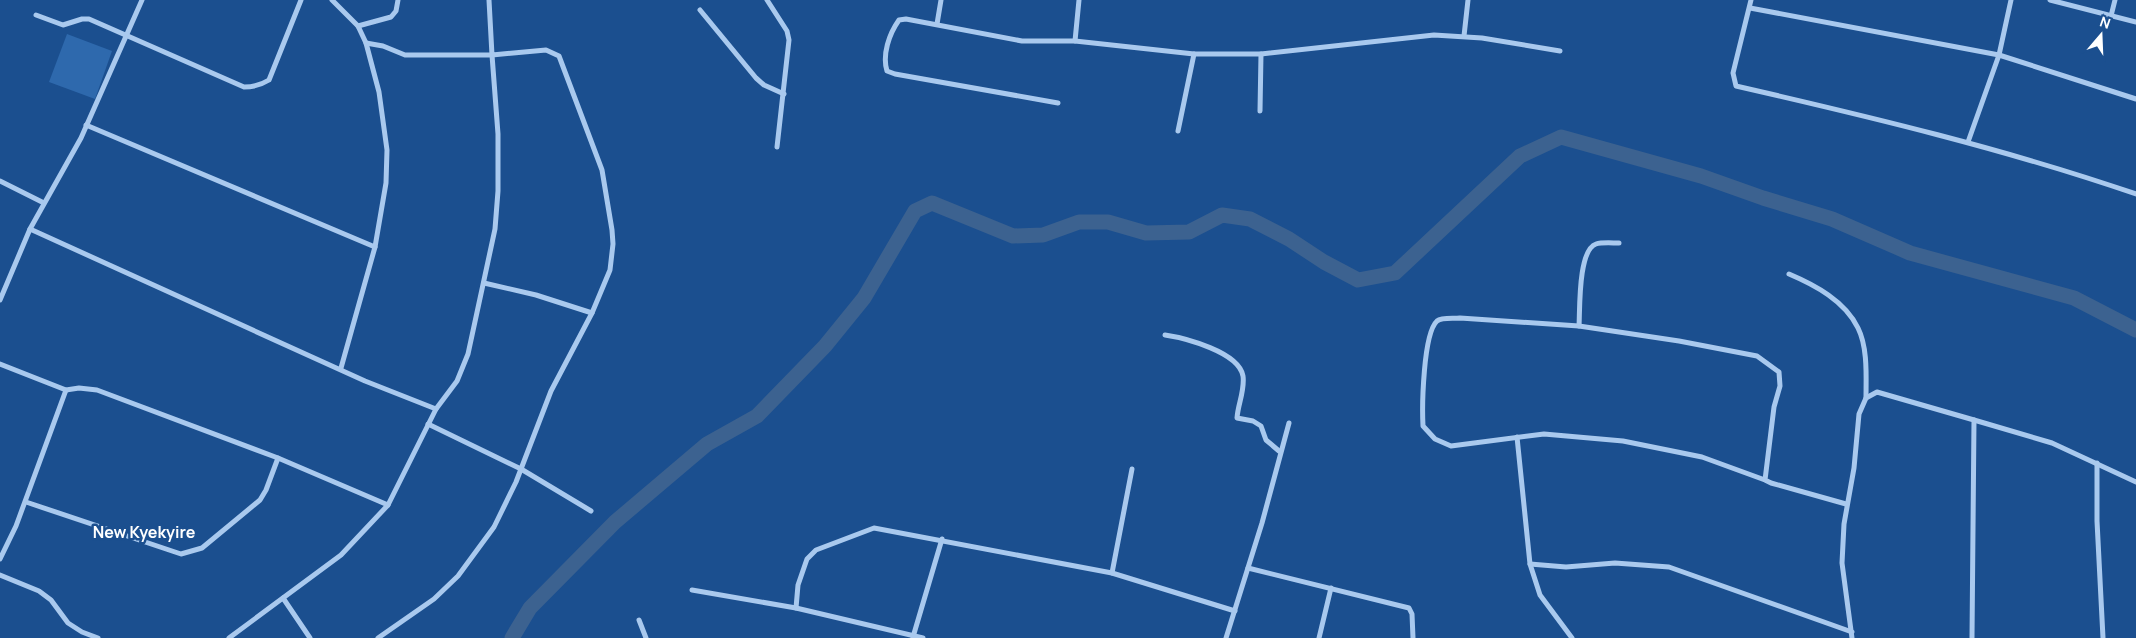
<svg xmlns="http://www.w3.org/2000/svg" width="2136" height="638" font-family="Manrope,sans-serif">
	<rect width="100%" height="100%" fill="#1b4f8f"/>
	<!-- green -->
	<path fill="#2e69ad" d="M67 34 112 51 95 99 49 82Z"/>
	<g fill="none" stroke-linecap="round" stroke-linejoin="round">
		<!-- river -->
		<path stroke="#3c6290" stroke-width="15" d="M512 638 530 608 615 522 707 444 757 416 825 346 864 298 915 211 932 203 1013 236 1043 235 1079 222H1108L1146 233 1189 232 1222 215 1250 219 1289 239 1324 262 1358 280 1395 273 1520 156 1561 137 1701 176 1763 198 1832 219 1910 253 2074 298 2136 330"/>
		<!-- minor -->
		<g stroke="#a9c9ee" stroke-width="5">
			<path d="M332 0 358 26 366 43 379 92 387 150 386 183 375 247 341 368"/>
			<path d="M767 0 787 31 789 40 777 147"/>
			<path d="M1751 0 1733 73 1736 86C1871 117 2005 149 2136 194"/>
			<path d="M2050 0 2136 22"/>
			<path d="M1750 8 1999 55 2136 99"/>
			<path d="M700 10 756 78 764 85 784 94"/>
			<path d="M36 15 63 25 82 19H89L244 87C254 87 261 85 269 80L301 0"/>
			<path d="M2111 16 2115 0"/>
			<path d="M937 24 941 0"/>
			<path d="M358 26 391 17 396 11 398 0"/>
			<path d="M1464 36 1468 0"/>
			<path d="M1075 41 1079 0"/>
			<path d="M1058 103 895 74 887 71C882 55 889 34 899 20L906 19 1022 41H1075L1194 54H1261L1434 35 1482 38 1560 51"/>
			<path d="M1260 111 1261 54"/>
			<path d="M86 125 375 247"/>
			<path d="M1178 131 1194 54"/>
			<path d="M1968 142 1999 55 2011 0"/>
			<path d="M0 181 44 203"/>
			<path d="M30 229 365 381 436 409 457 381 468 354 495 229 498 191V134L492 55H405L383 46 366 43"/>
			<path d="M1789 274C1815 285 1845 301 1858 328 1868 348 1866 377 1866 398"/>
			<path d="M484 283 536 295 592 313"/>
			<path d="M0 300 30 229 81 138 142 0"/>
			<path d="M1579 326C1580 310 1578 250 1596 244 1602 242 1612 243 1619 243"/>
			<path d="M1165 335C1185 338 1239 352 1243 376 1245 390 1238 404 1237 418L1253 421 1261 426 1266 440 1279 451"/>
			<path d="M0 364 66 390 79 388 97 390 278 458 388 505"/>
			<path d="M1974 420 2052 443 2136 482"/>
			<path d="M428 424 521 469 591 511"/>
			<path d="M1517 437 1530 564 1540 595 1572 638"/>
			<path d="M2097 463V521L2103 638"/>
			<path d="M1765 480 1774 407 1780 386 1779 372 1757 356 1679 341 1579 326 1460 318C1454 319 1442 317 1437 321 1423 334 1422 407 1423 426L1435 439 1451 446 1544 434 1623 441 1702 457 1765 480 1771 483 1846 504"/>
			<path d="M26 502 181 554 202 548 260 500 266 490 278 458"/>
			<path d="M0 559 16 526 66 390"/>
			<path d="M1530 564 1566 567 1615 563 1669 567 1852 632"/>
			<path d="M1248 568 1409 608 1412 614 1413 638"/>
			<path d="M1112 573 1132 469"/>
			<path d="M0 575 39 591 51 600 68 623 82 632 98 638"/>
			<path d="M692 590 796 608 923 638"/>
			<path d="M283 598 310 638"/>
			<path d="M796 608 798 585 807 559 816 550 874 528 1112 573 1235 611"/>
			<path d="M639 620 646 638"/>
			<path d="M913 637 942 539"/>
			<path d="M229 638 341 555 388 505 436 409"/>
			<path d="M378 638 434 599 458 576 494 527 516 482 551 391 592 313 610 270 613 244 612 230 602 170 559 56 546 50 492 55 489 0"/>
			<path d="M1226 638 1262 523 1289 423"/>
			<path d="M1319 638 1331 588"/>
			<path d="M1852 638 1842 563 1844 524 1854 468 1859 414 1866 398 1877 392 1974 420 1972 638"/>
		</g>
	</g>
	<g text-anchor="middle" stroke-width="5" stroke-linejoin="round" paint-order="stroke">
		<!-- quarter labels -->
		<g font-size="16" font-weight="bold" fill="#fff" stroke="#1b4f8f">
			<text x="144" y="538">New Kyekyire</text>
		</g>
	</g>
	<!-- north arrow -->
	<g transform="translate(2101 35) rotate(19)" stroke="#1b4f8f" stroke-width="4" paint-order="stroke">
	<path d="M0-4L9 19L0 12L-9 19Z" fill="#ffffff"/>
	<text y="-8" font-size="14" font-weight="bold" text-anchor="middle" fill="#ffffff">N</text>
	</g>
</svg>
